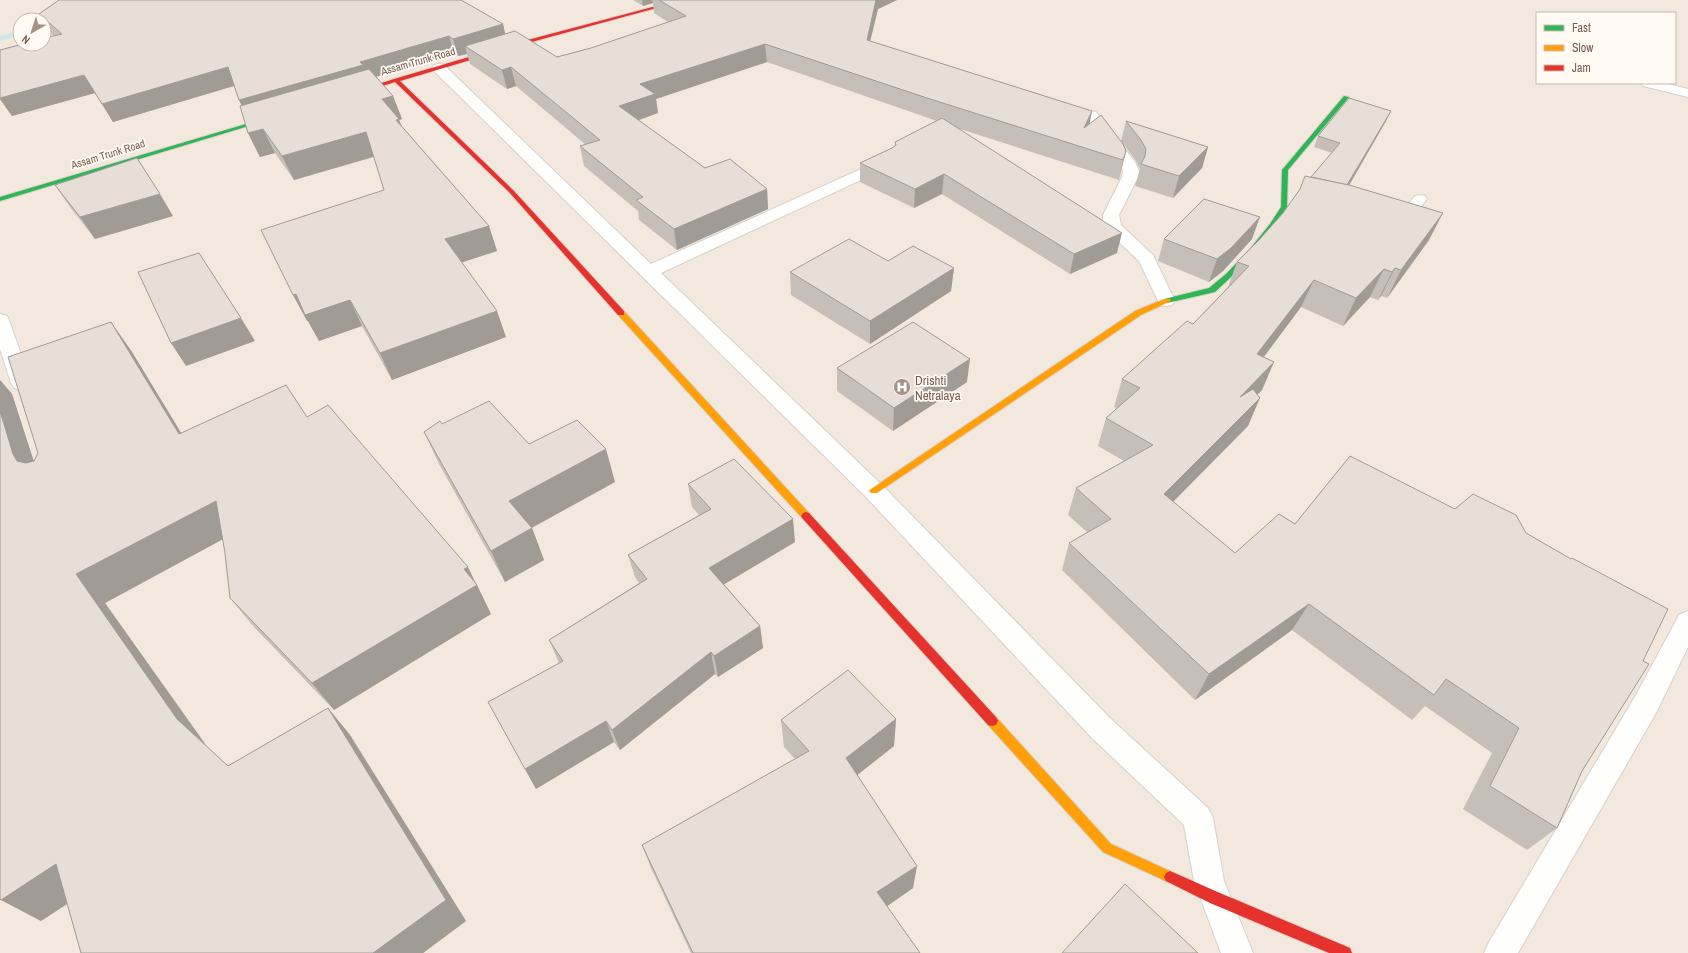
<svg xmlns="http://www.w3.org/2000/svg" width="1688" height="953" font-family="'Archivo Narrow',sans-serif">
	<rect width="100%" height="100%" fill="#f9f5f0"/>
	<!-- residential -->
	<path fill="#f2e8de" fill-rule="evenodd" d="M0 0H1688V953H0ZM1537 13H1675V83H1537ZM20 20H44V44H20Z"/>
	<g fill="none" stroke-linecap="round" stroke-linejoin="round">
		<!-- stream -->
		<path fill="#d0e8ea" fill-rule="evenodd" d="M17 31H20V35L0 41V36Z"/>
		<!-- lane casing -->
		<g stroke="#d7d1cb" stroke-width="2">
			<path id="lane" d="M1420 195 1425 196 1427 199C1418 211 1408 225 1391 221L1389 218 1391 215 1400 213 1415 196Z"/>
		</g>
		<!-- street casing -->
		<g stroke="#d7d1cb" stroke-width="2">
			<g id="street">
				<path d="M439 64 444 65 651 264 881 160 886 158 891 160 894 163 891 166 661 273 882 485 1112 720 1208 808 1213 818 1224 881 1253 953H1221L1194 881 1184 825 1092 738 866 497 434 71 432 68 434 65Z"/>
				<path d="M1641 83H1664L1688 89V97L1643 86Z"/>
				<path d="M1091 111 1096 112 1135 162 1139 171 1138 177 1119 215 1121 225 1153 255 1175 301 1172 305 1166 306 1160 305 1139 261 1107 231 1103 221V215L1122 177 1123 171 1120 163 1084 115 1086 112Z"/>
				<path d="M0 314 7 316 9 320 31 383 28 388 21 390 14 388 11 383 0 349Z"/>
				<path d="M1688 611V647L1656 713 1518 953H1484L1489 942 1636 695 1679 615Z"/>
			</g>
		</g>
		<!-- fast casing -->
		<g stroke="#d9d2cb" stroke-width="2">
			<g id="fast">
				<path d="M1344 96 1349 97 1288 170 1287 207 1275 227 1254 253 1231 277 1215 292 1167 303H1164V299L1209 288 1226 274 1249 250 1270 224 1281 207 1282 170Z"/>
				<path d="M273 116 278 117 0 201V197Z"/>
			</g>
		</g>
		<!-- slow casing -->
		<g stroke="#d9d2cb" stroke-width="2">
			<g id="slow">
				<path d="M1164 299H1170L1171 301 1141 315 877 493H871L869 491 871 489 1135 311Z"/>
				<path d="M618 311H624L809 513 811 516 809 519H803L618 315Z"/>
				<path d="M992 716 996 717 1111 844 1174 873 1176 877 1174 881 1170 883 1103 852 988 725 986 721 988 717Z"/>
			</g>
		</g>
		<!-- jam casing -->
		<g stroke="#d9d2cb" stroke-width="2">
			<g id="jam">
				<path d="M679 0H686L524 44 400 81 513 190 624 311V315H618L509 192 395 82 354 95 351 93 394 79 520 42Z"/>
				<path d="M806 512 809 513 996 717 998 721 996 725 992 726 988 725 803 519 801 516 803 513Z"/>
				<path d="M1170 871 1220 893 1350 948 1352 953H1329L1210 903 1166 881 1164 877 1166 873Z"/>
			</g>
		</g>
		<!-- lane -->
		<use href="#lane" fill="#fefefd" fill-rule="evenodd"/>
		<!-- street -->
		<use href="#street" fill="#fefefd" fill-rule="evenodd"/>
		<!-- fast -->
		<use href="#fast" fill="#30b455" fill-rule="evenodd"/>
		<!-- slow -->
		<use href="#slow" fill="#ff9f0a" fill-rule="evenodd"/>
		<!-- jam -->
		<use href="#jam" fill="#e5322d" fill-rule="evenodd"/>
	</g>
	<!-- wall -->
	<g fill="#c6bfb9">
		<path d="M633 0H897L878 9 870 41 1092 111 1089 124 1121 141 1126 121 1208 147 1202 168 1173 198 1135 186 1140 169 1136 161 1124 145 1126 151 1119 180 957 128 1117 253 1070 274 942 194 914 208 860 182V163L892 148 895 146V142L937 121 767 62 656 99 658 113 638 120 705 168 767 189 768 209 677 250 639 220 638 211 584 166 580 146 586 145 516 86 507 89 470 64 467 54 458 56 454 53 376 77 393 96 402 119 399 120 402 126 489 226 497 251 462 262 506 337 392 380 362 326 319 341 308 321H307L384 190 374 157 294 180 275 153 260 157 248 133 242 106 234 86 113 122 95 93 12 116 0 99V50L54 36 49 31 44 23V20H42L39 14 503 24 505 34 557 57 591 48 668 22 654 13 653 3 643 6Z"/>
		<path d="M1391 111 1386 121 1349 185 1429 240 1387 298 1381 296 1378 300 1370 297 1343 326 1301 307 1264 357 1262 390 1257 394 1248 426 1173 502 1235 553 1295 524 1455 509 1526 533 1570 559 1572 558 1582 771 1557 828 1527 850 1463 809 1492 753 1425 706 1412 720 1292 630 1195 700 1062 570 1069 543 1087 532 1068 515 1076 488 1124 461 1098 446 1106 418 1117 408 1114 407 1122 379 1193 324 1228 287 1237 262 1259 240 1283 213 1311 177 1332 153 1314 147 1318 136Z"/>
		<path d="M55 185 173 216 95 239 70 207Z"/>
		<path d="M1164 239H1252L1223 271 1209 282 1158 261Z"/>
		<path d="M954 268 951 291 870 344 791 295 790 272Z"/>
		<path d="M111 322 132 352 181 433 307 417 475 582 491 614 334 710 254 627 230 598 225 553 223 539 105 603 204 744 228 766 328 708 350 735 466 921 423 953H81L67 904 41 921 0 899V380L12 394 33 461H34Z"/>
		<path d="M837 368 967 382 893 431 837 391Z"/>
		<path d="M442 424 529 444 615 482 532 528 544 560 505 582 439 464 424 432Z"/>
		<path d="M688 484 795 542 724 584 760 626 763 648 718 677 715 674 620 750 614 742 536 789 488 702 559 663 549 640 639 583 635 577 628 555 699 515 692 507Z"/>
		<path d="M896 719 894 746 857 775 913 888 887 906 920 953H691L651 868 642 845 795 759 784 747 781 720Z"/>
	</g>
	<!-- shaded-wall -->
	<g fill="#a19b96">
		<path d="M642 0H652L653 3 643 6Z"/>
		<path d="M876 0H897L878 9 866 58 867 40Z"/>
		<path d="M503 24 507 42 465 46 467 54 458 56 453 39Z"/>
		<path d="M449 36 454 53 368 79 248 119 239 100 360 62Z"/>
		<path d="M765 44 767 62 656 99 658 113 623 126 619 106 640 84Z"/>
		<path d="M228 67 237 85 113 122 102 104Z"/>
		<path d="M511 67 516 86 507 89 502 70Z"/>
		<path d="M84 75 95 93 12 116 0 99V98Z"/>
		<path d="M393 96 402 119 399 120 408 143 382 99Z"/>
		<path d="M1092 111 1088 131 1080 148 1084 128Z"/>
		<path d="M1391 111 1386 121 1340 201 1345 189Z"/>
		<path d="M263 129 275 153 260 157 248 133Z"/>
		<path d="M366 132 376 156 294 180 282 156Z"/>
		<path d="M1208 147 1202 168 1173 198 1179 176Z"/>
		<path d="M1126 151 1121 171 1119 180 1123 160Z"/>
		<path d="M944 174 942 194 914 208 915 189Z"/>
		<path d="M767 189 768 209 677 250 674 229Z"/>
		<path d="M160 194 173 216 95 239 80 217Z"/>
		<path d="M1443 213 1429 240 1387 298 1401 270Z"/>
		<path d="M1260 217 1252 239 1223 271 1209 282 1217 259Z"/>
		<path d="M489 226 497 251 454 265 445 239Z"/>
		<path d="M1122 233 1117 253 1070 274 1074 254Z"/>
		<path d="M954 268 951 291 870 344V321Z"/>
		<path d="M1395 268 1381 296 1378 300 1392 272Z"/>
		<path d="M1384 269 1370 297 1343 326 1356 298Z"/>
		<path d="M1314 280 1301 307 1245 382 1257 354Z"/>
		<path d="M296 294 350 300 362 326 319 341 308 321H307L293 295Z"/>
		<path d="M497 311 506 337 392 380 380 353Z"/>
		<path d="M241 318 255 341 186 366 171 343Z"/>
		<path d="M111 322 132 352 200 464 179 434Z"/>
		<path d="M970 359 967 382 893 431 894 408Z"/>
		<path d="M1274 362 1262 390 1228 425 1240 397Z"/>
		<path d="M0 380 12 394 41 483 17 461 13 454 0 411Z"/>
		<path d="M1260 398 1248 426 1153 522 1164 494Z"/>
		<path d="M606 449 615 482 522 533 509 501Z"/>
		<path d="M216 501 238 531 105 603 206 745 177 719 76 574Z"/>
		<path d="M793 519 795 542 713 591 709 568Z"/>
		<path d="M532 528 544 560 505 582 491 551Z"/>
		<path d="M468 567 477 586V585L491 614 334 710 312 683 464 569Z"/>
		<path d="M1309 604 1292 630 1195 700 1209 674Z"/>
		<path d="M760 626 763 648 718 677 714 656Z"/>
		<path d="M711 652 715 674 620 750 612 730Z"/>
		<path d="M328 708 350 735 466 921 423 953H373Z"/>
		<path d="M896 719 894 746 846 784V758Z"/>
		<path d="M606 721 614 742 536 789 525 769Z"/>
		<path d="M56 864 93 887 41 921 1 900Z"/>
		<path d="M917 866 913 888 876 914 877 892Z"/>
	</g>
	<!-- building -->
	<g fill="#e6ded7" stroke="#a19b96">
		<path d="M59 0H461L503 24 453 39 449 36 360 62 363 65 239 100 228 67 102 104 84 75 0 98V50L23 44H44V38L62 34 39 14Z"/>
		<path d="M659 0H876L867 40 1092 111 1084 128 1101 115 1123 144 1126 151 1123 160 927 98 765 44 640 84 655 94 619 106 705 168 730 159 767 189 674 229 636 200 643 197 580 146 600 140 511 67 502 70 465 46 515 31 557 57 591 48 686 16Z"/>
		<path d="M369 69 393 96 382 99 399 119 396 120 489 226 445 239 497 311 380 353 350 300 305 315 296 294 293 295 261 230 384 190 366 132 282 156 263 129 248 133 240 106Z"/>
		<path d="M1349 98 1391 111 1347 185 1311 177 1340 143 1318 136Z"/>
		<path d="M942 118 1122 233 1074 254 944 174 915 189 860 163 892 148 896 145 895 142Z"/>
		<path d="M1126 121 1208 147 1179 176 1141 164 1145 156 1146 149 1141 140Z"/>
		<path d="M137 158 160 194 80 217 55 185Z"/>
		<path d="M1305 176 1349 185 1443 213 1401 270 1395 268 1392 272 1384 269 1356 298 1314 280 1257 354 1274 362 1240 397 1253 389 1260 398 1164 494 1235 553 1279 514 1295 524 1350 456 1455 509 1473 494 1516 515 1526 533 1571 559 1572 558 1668 609 1643 661 1649 664 1582 771 1557 828 1490 786 1519 728 1446 679 1434 695 1309 604 1209 674 1069 543 1111 519 1076 488 1153 445 1106 418 1140 388 1122 379 1187 321 1193 324 1249 266 1237 262 1259 240 1283 213 1300 189Z"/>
		<path d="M1204 199 1260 217 1231 248 1217 259 1164 239Z"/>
		<path d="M849 239 888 261 913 246 954 268 870 321 790 272Z"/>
		<path d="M199 253 241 318 171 343 138 272Z"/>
		<path d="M111 322 179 434 286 385 307 417 328 405 468 567 464 569 477 585 312 683 230 598 225 553 216 501 76 574 177 719 228 766 328 708 446 900 373 953H81L56 864 1 900 0 899V411L13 454 17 461 26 463 34 461 38 453 8 357Z"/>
		<path d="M913 322 970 359 894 408 837 368Z"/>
		<path d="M489 401 529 444 577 420 606 449 509 501 532 528 491 551 424 432 440 421 442 424Z"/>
		<path d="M734 459 793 519 709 568 760 626 714 656 711 652 612 730 606 721 525 769 488 702 563 661 549 640 647 579 628 555 711 509 688 484Z"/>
		<path d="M848 670 896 719 846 758 917 866 877 892 920 953H693L642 845 809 751 781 720Z"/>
		<path d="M1125 884 1198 953H1062Z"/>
	</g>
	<!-- icons -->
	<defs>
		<g id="hospital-disc" transform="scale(0.9)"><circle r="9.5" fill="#a69286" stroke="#fffaf3"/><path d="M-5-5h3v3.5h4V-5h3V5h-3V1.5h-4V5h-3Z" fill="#fff"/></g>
	</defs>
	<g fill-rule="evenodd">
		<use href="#hospital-disc" x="902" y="387"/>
	</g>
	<g text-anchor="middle" stroke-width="3.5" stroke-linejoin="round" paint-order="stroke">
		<!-- far-street labels -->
		<g font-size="11" fill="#7a5c4d" stroke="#fffaf3">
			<text transform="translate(418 61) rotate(-16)" y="4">Assam Trunk Road</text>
			<text transform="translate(108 154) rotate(-17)" y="4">Assam Trunk Road</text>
		</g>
		<!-- poi labels -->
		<g font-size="13" fill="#7a5c4d" stroke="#fffaf3" text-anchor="start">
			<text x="915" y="385">Drishti<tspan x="915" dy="15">Netralaya</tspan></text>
		</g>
	</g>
	<!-- legend -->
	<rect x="1536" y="12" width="140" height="72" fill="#fffaf3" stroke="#cabbb1"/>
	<rect x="1544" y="25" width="20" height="6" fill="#30b455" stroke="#cabbb1"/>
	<text x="1572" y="32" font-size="12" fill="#7a5c4d">Fast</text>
	<rect x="1544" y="45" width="20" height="6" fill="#ff9f0a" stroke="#cabbb1"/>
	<text x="1572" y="52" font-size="12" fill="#7a5c4d">Slow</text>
	<rect x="1544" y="65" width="20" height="6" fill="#e5322d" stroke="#cabbb1"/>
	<text x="1572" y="72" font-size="12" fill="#7a5c4d">Jam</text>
	<!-- north arrow -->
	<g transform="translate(32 32) rotate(219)"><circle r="19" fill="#fffaf3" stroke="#cabbb1"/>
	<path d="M0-3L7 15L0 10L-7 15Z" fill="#a69286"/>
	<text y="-6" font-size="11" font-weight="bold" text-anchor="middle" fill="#7a5c4d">N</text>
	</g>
</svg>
